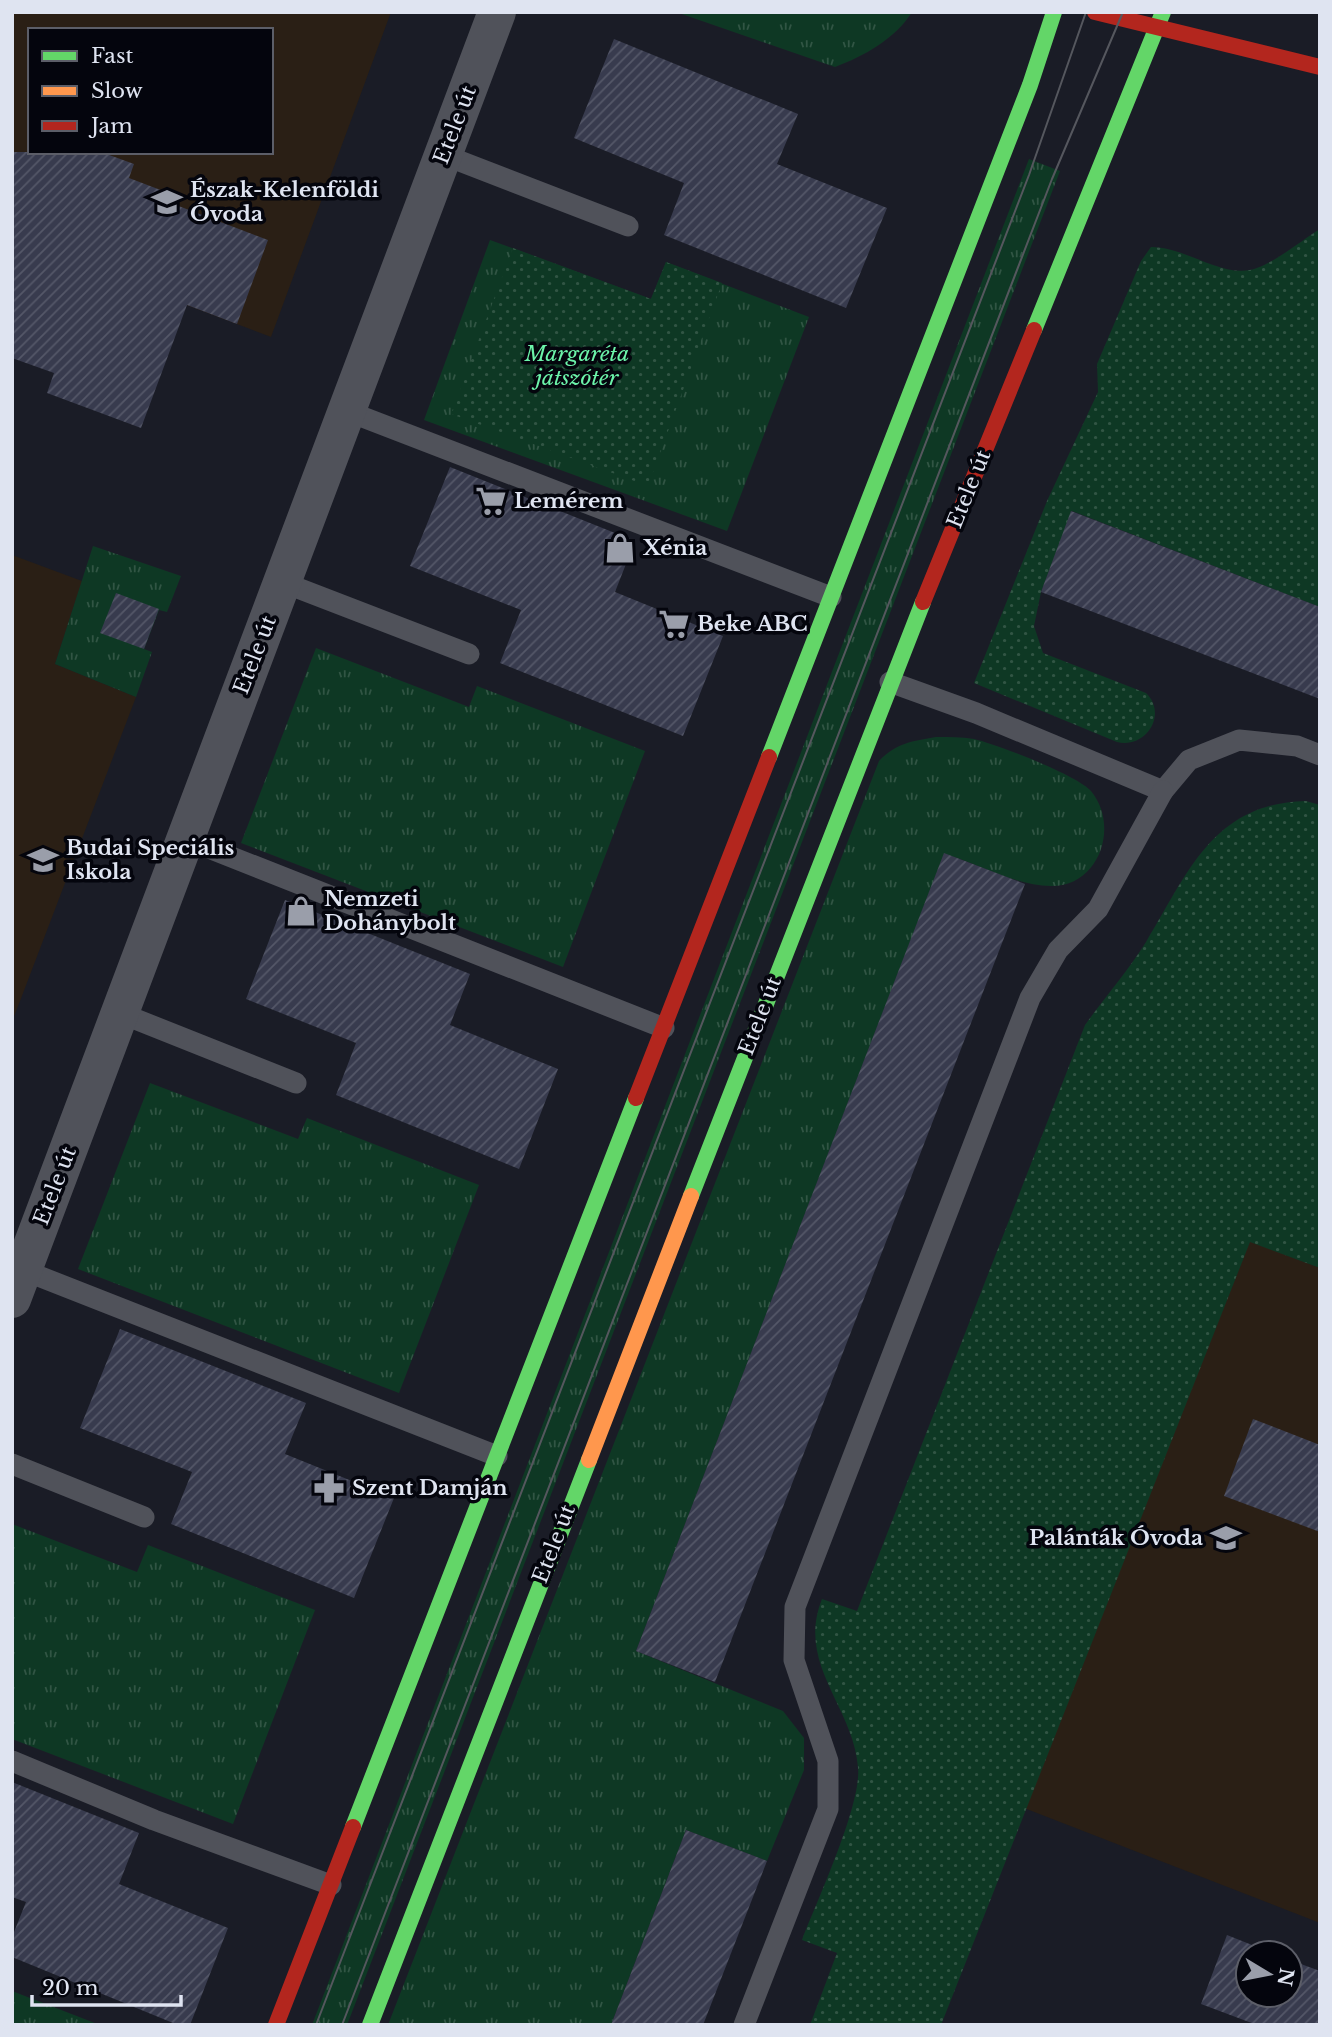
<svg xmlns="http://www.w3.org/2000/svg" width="1332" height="2037" font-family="'Libre Baskerville',serif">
	<defs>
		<pattern id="grass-tufts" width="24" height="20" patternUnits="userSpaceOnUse" patternTransform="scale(1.75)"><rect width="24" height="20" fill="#0e3824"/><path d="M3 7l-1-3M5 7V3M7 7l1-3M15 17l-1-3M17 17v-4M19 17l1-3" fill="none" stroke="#315544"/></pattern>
		<pattern id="park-dots" width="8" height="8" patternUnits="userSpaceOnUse" patternTransform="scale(1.75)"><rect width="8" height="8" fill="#0e3824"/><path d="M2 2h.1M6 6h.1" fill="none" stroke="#315544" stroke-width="1.8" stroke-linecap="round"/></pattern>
		<pattern id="building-hatch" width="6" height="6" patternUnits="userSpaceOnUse" patternTransform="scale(1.75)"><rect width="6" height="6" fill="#383b4e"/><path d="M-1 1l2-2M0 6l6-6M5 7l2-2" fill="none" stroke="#545768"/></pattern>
	</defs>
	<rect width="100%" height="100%" fill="#1a1c26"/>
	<!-- education -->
	<g fill="#2a1f15" fill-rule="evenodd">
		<path d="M12 12H391L271 337 46 252 12 285ZM30 30H271V152H30Z"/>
		<path d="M12 555 82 581 55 664 136 697 12 1022Z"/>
		<path d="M1250 1241 1320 1268V1923L1024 1808Z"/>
	</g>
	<!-- grass -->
	<g fill="url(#grass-tufts)">
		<path d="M676 12H912C895 39 864 56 835 67Z"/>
		<path d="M1029 159 1060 171 347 2025H312Z"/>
		<path d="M490 240 651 299 666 262 809 317 727 531 424 420Z"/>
		<path d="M93 546 181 576 167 612 159 610 144 649 152 652 136 697 55 664Z"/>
		<path d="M316 648 469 707 477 686 645 751 563 967 241 843Z"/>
		<path d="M936 737C949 737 961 737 974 739 996 744 1077 775 1091 791 1120 826 1099 887 1051 886 1013 885 980 864 944 854L636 1651 783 1711 804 1738V1770L767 1861 686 1830 611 2025H388L879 761C896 743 913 741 936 737Z"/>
		<path d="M150 1083 298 1139 307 1118 479 1185 399 1393 78 1269Z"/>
		<path d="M12 1524 137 1572 148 1545 315 1610 233 1824 12 1739Z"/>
		<path d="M12 1991 100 2025H12Z"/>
	</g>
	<!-- park -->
	<g fill="url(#park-dots)">
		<path d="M1320 229V607L1072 511 1041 592 1034 626 1043 653 1146 693C1168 714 1146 749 1117 742L974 683 1047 501 1098 392 1097 364 1141 261 1151 247C1185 247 1219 276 1250 270 1269 267 1302 240 1320 229Z"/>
		<path d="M513 248 651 299 666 262 722 283 648 486 451 414Z"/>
		<path d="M1306 801 1320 805V1268L1250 1242 941 2025H810L837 1953 802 1940C817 1901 862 1804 858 1767 853 1706 796 1664 822 1599L857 1611 1085 1025C1105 997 1128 971 1146 942 1188 873 1213 803 1306 801Z"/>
	</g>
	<!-- building -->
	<g fill="url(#building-hatch)">
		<path d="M614 39 798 114 777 164 887 208 846 308 664 235 684 183 574 138Z"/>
		<path d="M12 152H101L134 164 129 178 179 197 176 205 268 240 237 324 187 305 141 428 47 393 54 373 12 358Z"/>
		<path d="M450 467 635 541 615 592 723 636 683 736 500 663 521 610 410 566Z"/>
		<path d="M1071 511 1320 607V699L1041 592Z"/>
		<path d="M116 593 159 609 144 649 100 633Z"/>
		<path d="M944 853 1025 884 715 1682 636 1651Z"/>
		<path d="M285 900 470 974 450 1025 558 1069 519 1169 336 1095 356 1043 246 999Z"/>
		<path d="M120 1329 306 1403 285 1454 394 1498 354 1598 171 1524 192 1472 80 1428Z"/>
		<path d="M1253 1419 1320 1445V1532L1224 1496Z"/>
		<path d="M12 1782 139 1833 119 1884 228 1928 190 2025H178L12 1957V1937L26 1902 12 1897Z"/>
		<path d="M686 1830 767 1861 703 2025H611Z"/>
		<path d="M1227 1935 1272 1953H1248V1995H1290V1960L1320 1971V2025H1257L1201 2004Z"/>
	</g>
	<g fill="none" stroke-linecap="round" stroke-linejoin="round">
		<!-- lane -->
		<g stroke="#50525a" stroke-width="21">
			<path d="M444 155 628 226"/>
			<path d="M347 411 831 597"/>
			<path d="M282 582 469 654"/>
			<path d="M890 682 976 713 1163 791 1189 760 1239 740 1297 746 1320 755"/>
			<path d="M186 839 664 1028"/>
			<path d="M120 1013 296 1083"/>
			<path d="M23 1270 497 1456"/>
			<path d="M12 1464 144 1517"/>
			<path d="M12 1761 154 1820 331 1885"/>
			<path d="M744 2025 828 1809V1761L794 1660 795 1607 1030 998 1058 950 1098 909 1163 791"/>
		</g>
		<!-- street -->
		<path stroke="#50525a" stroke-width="38" d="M12 1299 497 12"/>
		<!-- fast -->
		<g stroke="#63d668" stroke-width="16">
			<path d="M1034 330 1163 12"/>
			<path d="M769 757 1030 85 1054 12"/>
			<path d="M691 1196 923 602"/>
			<path d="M353 1827 636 1098"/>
			<path d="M370 2025 589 1460"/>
		</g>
		<!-- slow -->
		<path stroke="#ff974d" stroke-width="16" d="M589 1460 691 1196"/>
		<!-- jam -->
		<g stroke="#b3261e" stroke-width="16">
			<path d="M1095 12 1320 67"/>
			<path d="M923 602 1034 330"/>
			<path d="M636 1098 769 757"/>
			<path d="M276 2025 353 1827"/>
		</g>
		<!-- tram -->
		<g stroke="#55575e" stroke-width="2">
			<path d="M316 2025 1029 175 1086 12"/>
			<path d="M342 2025 1052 179 1123 12"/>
		</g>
	</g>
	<!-- icons -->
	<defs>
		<g id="school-bare" transform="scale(2.415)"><path d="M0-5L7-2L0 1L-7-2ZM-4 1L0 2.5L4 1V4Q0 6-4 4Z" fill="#9a9eaa" stroke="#04050d" stroke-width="2.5" paint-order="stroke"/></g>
		<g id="supermarket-bare" transform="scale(2.415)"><path d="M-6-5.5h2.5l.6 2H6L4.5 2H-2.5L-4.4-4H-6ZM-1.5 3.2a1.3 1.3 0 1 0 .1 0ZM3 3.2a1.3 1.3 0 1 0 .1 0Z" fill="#9a9eaa" stroke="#04050d" stroke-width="2.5" paint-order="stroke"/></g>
		<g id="shop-bare" transform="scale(2.415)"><path d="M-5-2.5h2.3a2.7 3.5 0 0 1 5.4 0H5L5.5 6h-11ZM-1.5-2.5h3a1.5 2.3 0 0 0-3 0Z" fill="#9a9eaa" stroke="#04050d" stroke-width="2.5" paint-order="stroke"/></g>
		<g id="pharmacy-bare" transform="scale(2.415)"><path d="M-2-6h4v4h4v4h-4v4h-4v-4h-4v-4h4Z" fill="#9a9eaa" stroke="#04050d" stroke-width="2.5" paint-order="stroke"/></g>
	</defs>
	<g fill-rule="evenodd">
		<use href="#school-bare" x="167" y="202"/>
		<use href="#supermarket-bare" x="491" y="501"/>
		<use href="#shop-bare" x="620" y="548"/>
		<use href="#supermarket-bare" x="674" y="624"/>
		<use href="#school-bare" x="43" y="860"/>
		<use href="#shop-bare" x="301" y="911"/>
		<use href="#pharmacy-bare" x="329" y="1488"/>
		<use href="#school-bare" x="1226" y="1538"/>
	</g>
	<g text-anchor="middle" stroke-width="7" stroke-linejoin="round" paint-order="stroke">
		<!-- street labels -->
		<g font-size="21" fill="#dfe4f1" stroke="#04050d">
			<text transform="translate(455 125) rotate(-69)" y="7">Etele út</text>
			<text transform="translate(969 489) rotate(-68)" y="7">Etele út</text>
			<text transform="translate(255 655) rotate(-69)" y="7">Etele út</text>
			<text transform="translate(760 1016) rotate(-69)" y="7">Etele út</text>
			<text transform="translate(55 1186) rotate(-69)" y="7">Etele út</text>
			<text transform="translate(554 1544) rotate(-69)" y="7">Etele út</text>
		</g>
		<!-- poi labels -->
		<g font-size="21" font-weight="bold" fill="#dfe4f1" stroke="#04050d" text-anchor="start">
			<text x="190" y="197">Észak-Kelenföldi<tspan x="190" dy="24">Óvoda</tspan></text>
			<text x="514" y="508">Lemérem</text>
			<text x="643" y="555">Xénia</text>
			<text x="697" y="631">Beke ABC</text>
			<text x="66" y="855">Budai Speciális<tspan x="66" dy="24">Iskola</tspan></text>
			<text x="324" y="906">Nemzeti<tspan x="324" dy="24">Dohánybolt</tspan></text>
			<text x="352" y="1495">Szent Damján</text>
			<text x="1203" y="1545" text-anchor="end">Palánták Óvoda</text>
		</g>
		<!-- park labels -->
		<g font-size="21" font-style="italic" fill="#6cf4aa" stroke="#04050d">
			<text x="577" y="361">Margaréta<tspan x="577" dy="24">játszótér</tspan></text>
		</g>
	</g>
	<!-- border -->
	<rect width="1332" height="2037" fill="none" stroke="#dfe4f1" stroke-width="28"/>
	<!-- legend -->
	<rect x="28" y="28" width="245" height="126" fill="#04050d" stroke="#5c5e68" stroke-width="2"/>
	<rect x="42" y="51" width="35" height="10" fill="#63d668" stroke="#5c5e68" stroke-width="2"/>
	<text x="91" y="63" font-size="21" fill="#dfe4f1">Fast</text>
	<rect x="42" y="86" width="35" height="10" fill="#ff974d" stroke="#5c5e68" stroke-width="2"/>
	<text x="91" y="98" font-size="21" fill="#dfe4f1">Slow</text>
	<rect x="42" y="121" width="35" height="10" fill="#b3261e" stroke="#5c5e68" stroke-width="2"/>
	<text x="91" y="133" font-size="21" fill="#dfe4f1">Jam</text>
	<!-- north arrow -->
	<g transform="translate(1269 1974) rotate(100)"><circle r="33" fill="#04050d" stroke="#5c5e68" stroke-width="2"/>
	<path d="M0-5L12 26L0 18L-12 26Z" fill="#9a9eaa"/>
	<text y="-10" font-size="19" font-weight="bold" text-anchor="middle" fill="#dfe4f1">N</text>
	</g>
	<!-- scale -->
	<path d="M32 1995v10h149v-10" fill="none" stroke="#dfe4f1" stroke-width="3.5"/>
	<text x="42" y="1995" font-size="21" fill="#dfe4f1" stroke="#04050d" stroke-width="5" paint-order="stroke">20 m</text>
</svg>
